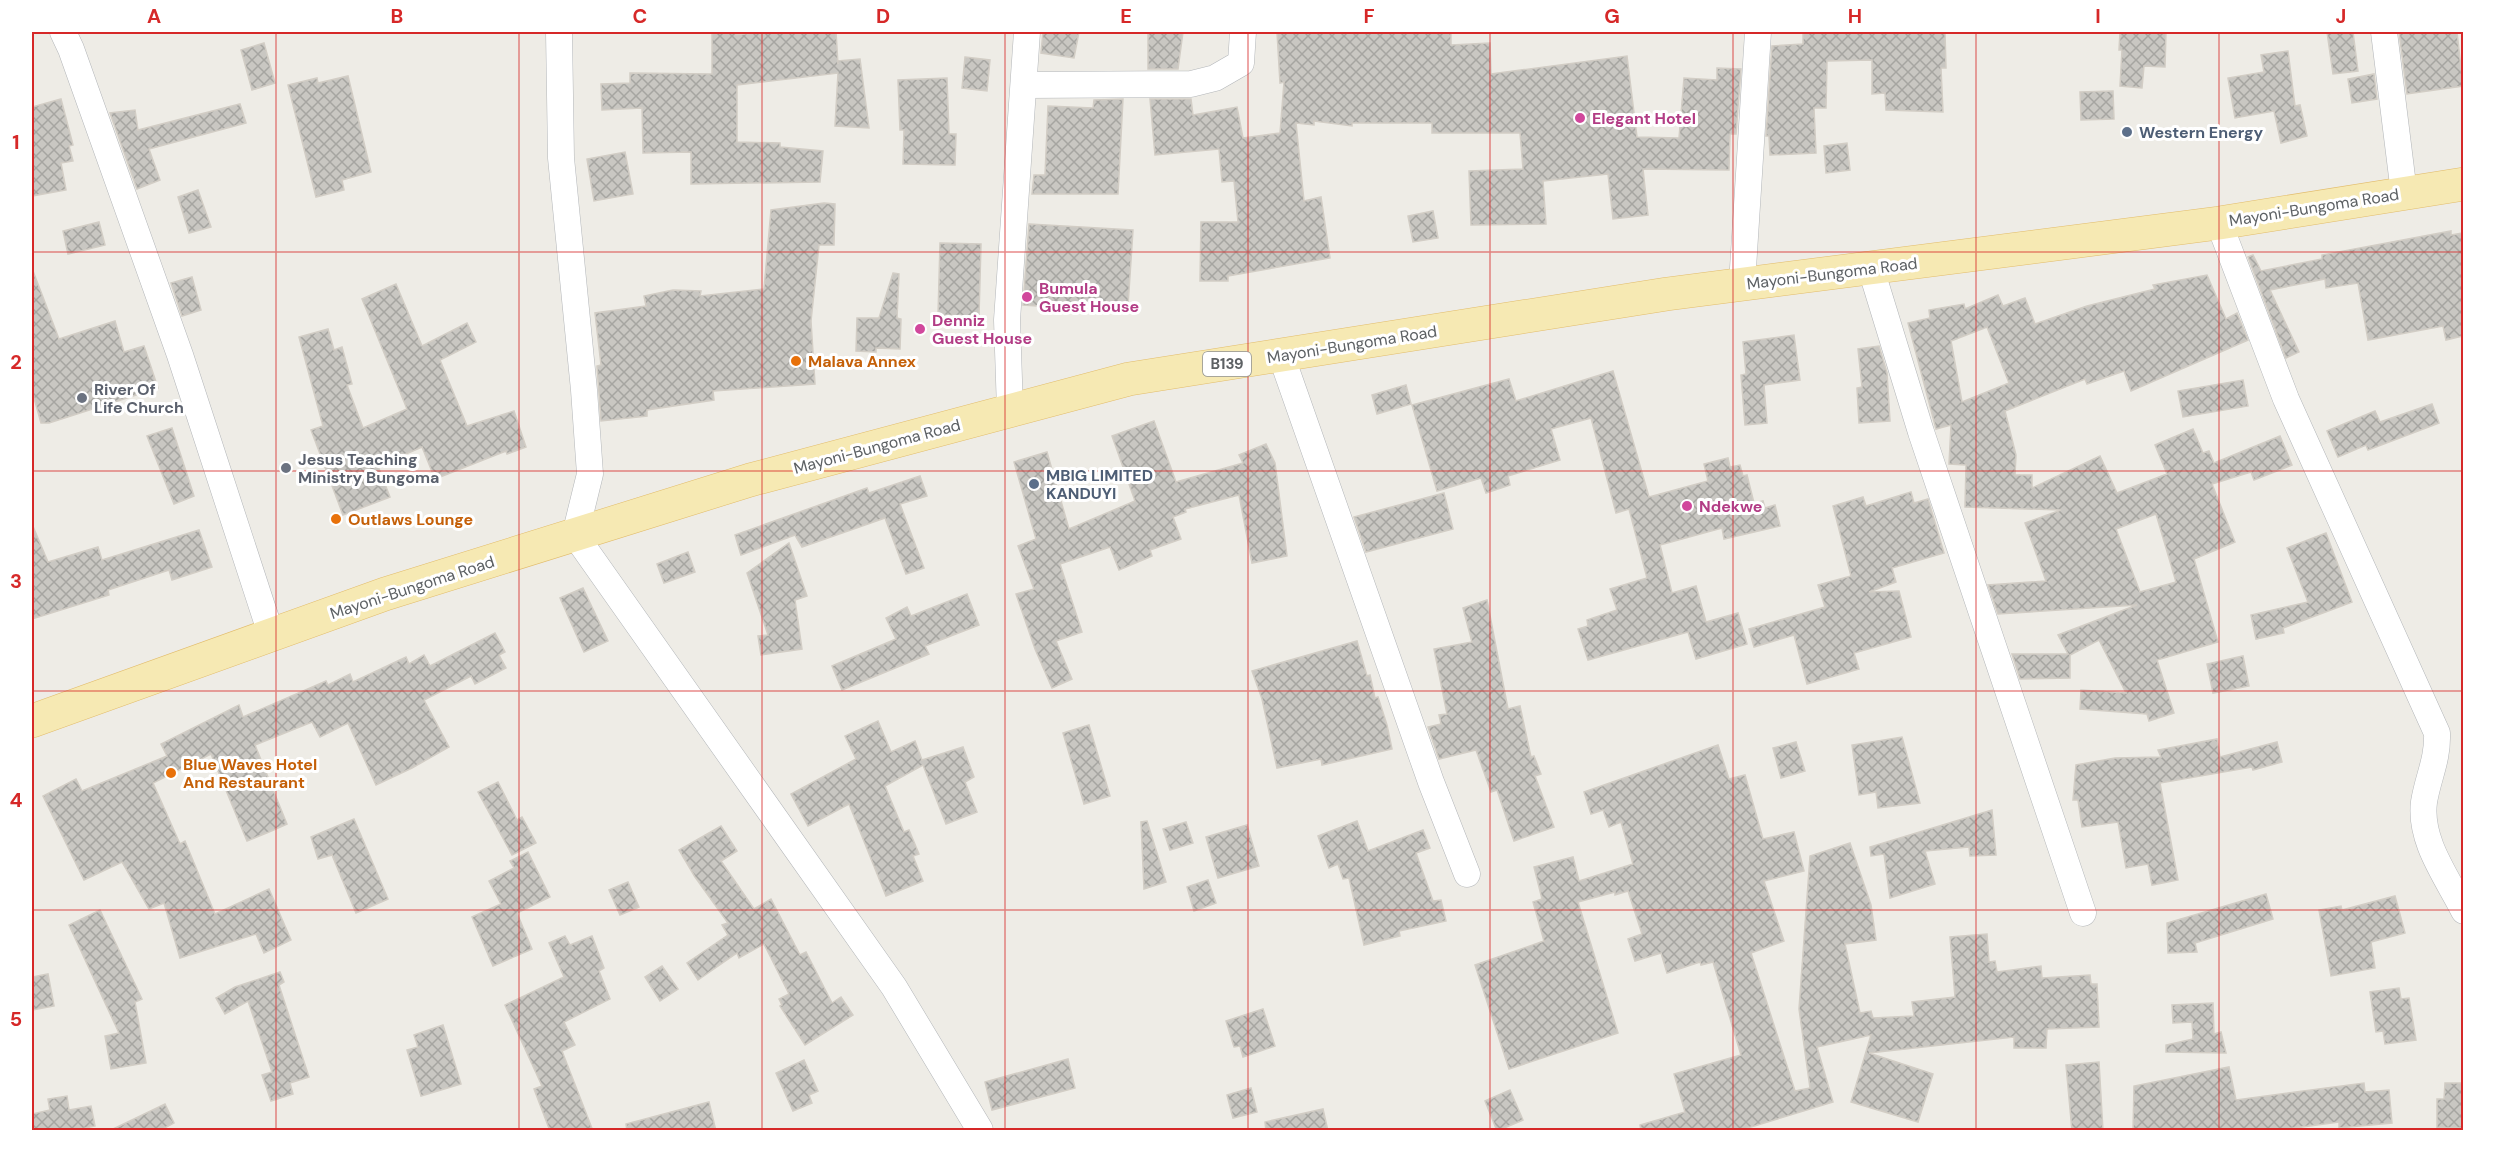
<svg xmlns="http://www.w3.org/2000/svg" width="2495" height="1162" font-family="'DM Sans',sans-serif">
	<defs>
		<pattern id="building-cross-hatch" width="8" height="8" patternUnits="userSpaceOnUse" patternTransform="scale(1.5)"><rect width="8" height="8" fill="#c9c7c2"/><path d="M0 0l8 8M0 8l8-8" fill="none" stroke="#a6a5a1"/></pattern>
	</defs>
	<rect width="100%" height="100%" fill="#eeece6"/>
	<!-- building -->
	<g fill="url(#building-cross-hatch)" stroke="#d2cdc5" stroke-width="1.5" fill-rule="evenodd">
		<path d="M712 32H736V35L760 32H836L838 64V61L860 59 869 128 835 126 838 73 737 85V142L780 143V147L823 151 820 182 691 184V152L643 153 642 108 602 110 601 84 630 83V73L712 74Z"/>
		<path d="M1043 32H1079L1074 58 1041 53Z"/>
		<path d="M1148 32H1183L1178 69H1148Z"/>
		<path d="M1277 32H1451V45L1490 43 1491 74 1627 56 1637 137 1679 138 1684 78 1717 80V68L1741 69 1736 134H1730L1729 170 1643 169 1648 215 1613 219 1608 174 1543 181 1546 224 1471 225 1469 171 1523 169 1520 133H1432V123H1352V126L1314 121V125L1296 123 1304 201 1321 197 1330 258 1228 276V281H1200L1201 222H1238L1234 181 1222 182 1219 149 1155 155 1150 99H1191L1193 115 1237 107 1243 138 1280 133 1284 82 1280 83Z"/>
		<path d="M1803 32H1945L1946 68H1941L1943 112 1886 110 1885 93 1872 94V60L1827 61 1826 108H1814L1816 153 1770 155 1769 136H1766L1772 46 1803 44Z"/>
		<path d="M2120 32H2166L2165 67 2144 66 2142 88 2120 86 2122 50H2119Z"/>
		<path d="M2327 32H2353L2358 71 2333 74Z"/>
		<path d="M2399 32H2457L2463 86 2407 94Z"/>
		<path d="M264 43 275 83 252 90 241 50Z"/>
		<path d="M2288 51 2295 106 2300 105 2307 136 2281 143 2274 111 2235 118 2228 78 2264 72 2261 55Z"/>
		<path d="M965 57 990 60 987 91 962 88Z"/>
		<path d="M2374 74 2377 99 2352 103 2348 79Z"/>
		<path d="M348 76 371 172 342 180 344 190 316 197 288 85 317 78 318 83Z"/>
		<path d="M947 78 949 134H956L955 165 903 164 904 130H900L898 80Z"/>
		<path d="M2113 91 2114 119 2081 120 2080 92Z"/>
		<path d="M61 99 73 145 69 146 73 161 61 163 66 190 32 196V107Z"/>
		<path d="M1123 99 1118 194H1032L1034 175H1045L1048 106 1093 108 1094 100Z"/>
		<path d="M240 104 246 123 149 149 160 180 137 189 110 113 135 110 138 130Z"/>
		<path d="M1847 143 1850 170 1826 173 1824 146Z"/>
		<path d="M625 152 633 194 594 201 587 159Z"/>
		<path d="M198 190 211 227 189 233 178 197Z"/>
		<path d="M824 203 835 204 834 245H819L811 321 815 384 713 391 714 400 647 410V416L601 421 597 366 601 365 595 313 646 306 644 296 673 290 701 291 700 296 764 289 771 210Z"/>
		<path d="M1433 211 1438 238 1413 242 1408 216Z"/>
		<path d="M99 222 105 245 68 254 63 231Z"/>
		<path d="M1029 224 1133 230 1128 306 1069 303 1068 308 1023 305Z"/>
		<path d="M2451 231V235L2463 233V336L2446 340 2443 326 2368 340 2358 283 2326 288 2325 279 2270 290 2299 352 2286 358 2248 257 2253 255 2261 271 2322 259V255Z"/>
		<path d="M940 243 981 244 979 316 938 315Z"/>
		<path d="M33 271 59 339 115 321 124 352 144 346 158 388 49 423H41L32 391Z"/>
		<path d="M893 273 899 274 897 318 901 319 900 349 876 348V352L856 351 857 318H879Z"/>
		<path d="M2207 275 2226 319 2237 313 2248 340 2131 391 2124 371 2087 384 2085 379 2005 411 2016 455 2015 475H2032V488L2100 456 2117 493 2167 474 2155 445 2193 429 2203 453 2209 451 2214 463 2280 436 2292 465 2254 480 2251 472 2212 484 2235 542 2194 559 2218 642 2157 660 2174 713 2149 721 2147 714 2080 709 2081 690 2126 693 2099 640 2070 655V678L2020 679 2012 654H2068L2058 635 2137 605 1998 614 1988 585 2046 581 2025 523 2061 510 1965 507 1966 465 1949 464 1951 425 1936 429 1908 323 1930 318 1929 310 1964 304 1965 309 1998 295 2003 306 2025 298 2035 324 2087 306 2155 289 2153 285ZM1987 327 2009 383 1962 402 1951 341ZM2156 514 2176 582 2140 592 2116 529Z"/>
		<path d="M192 277 201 310 182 316 171 283Z"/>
		<path d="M396 284 422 346 467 323 476 342 440 360 467 426 514 411 526 447 507 454 506 451 435 479 422 447 378 466 390 497 343 515 311 430 323 426 299 337 328 329 334 350 342 347 352 384 347 385 363 428 407 409 362 299Z"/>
		<path d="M1794 335 1800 380 1764 385 1767 423 1745 425 1741 375 1746 374 1743 342Z"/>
		<path d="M1879 346 1887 373 1890 421 1859 423 1857 388 1862 387 1858 349Z"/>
		<path d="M1613 371 1649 497 1708 481 1704 464 1728 458 1730 467 1740 465 1743 476 1747 475 1754 503 1763 501 1765 508 1775 505 1780 526 1724 539 1722 528 1660 545 1672 593 1696 586 1706 622 1738 613 1747 644 1696 659 1688 632 1588 660 1578 629 1588 626 1587 620 1617 610 1610 589 1647 578 1629 509 1616 513 1591 418 1551 429 1560 460 1508 476 1510 485 1486 493 1481 478 1437 491 1412 405 1509 379 1516 401Z"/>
		<path d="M2243 380 2248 406 2183 417 2178 391Z"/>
		<path d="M1406 385 1411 404 1377 414 1372 395Z"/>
		<path d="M2432 404 2439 423 2368 450 2366 445 2338 457 2327 431 2375 411 2380 422Z"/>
		<path d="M1154 421 1176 482 1243 463 1239 455 1266 444 1275 463 1287 556 1252 563 1239 495 1185 509 1186 512 1173 517 1181 539 1150 550 1152 556 1119 570 1110 547 1060 564 1082 632 1056 641 1072 679 1052 688 1035 649 1016 594 1034 589 1018 546 1036 539 1014 462 1047 452 1069 529 1135 501 1112 436Z"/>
		<path d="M172 428 194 496 174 504 147 436Z"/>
		<path d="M920 476 927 496 900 504 924 568 906 574 885 518 802 547 795 535 741 555 735 535 867 488 869 493Z"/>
		<path d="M1911 492 1914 503 1928 499 1944 553 1892 568 1896 582 1869 592 1899 591 1911 637 1854 653 1859 669 1807 684 1794 635 1754 647 1749 629 1825 607 1818 585 1851 576 1833 506 1863 497 1866 506Z"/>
		<path d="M1444 493 1453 529 1366 552 1354 517Z"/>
		<path d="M32 524 48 562 98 547 102 560 199 530 212 567 172 580 169 570 108 590 109 595 32 619Z"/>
		<path d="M2326 533 2352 602 2283 628 2284 633 2256 639 2251 615 2308 602 2287 548Z"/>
		<path d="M789 543 807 596 795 600 802 649 761 655 758 636 768 635 747 573Z"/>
		<path d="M688 552 695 572 664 583 657 564Z"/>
		<path d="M583 588 608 641 584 652 560 598Z"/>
		<path d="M967 594 979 625 925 646 929 654 842 690 832 666 896 639 886 618 907 607 911 616Z"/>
		<path d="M1487 600 1508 709 1520 706 1531 757 1534 756 1541 774 1535 776 1554 827 1514 841 1497 790 1491 792 1476 750 1439 759 1428 727 1441 724 1439 715 1447 714 1434 649 1472 642 1463 608Z"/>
		<path d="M495 633 505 652 499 655 506 668 475 684 471 676 424 700 449 747 412 768 376 785 348 723 320 737 312 722 255 745 287 824 269 832 247 841 211 754 153 783 180 844 185 841 215 914 269 889 291 940 264 953 256 934 180 958 164 903 149 909 122 862 84 880 43 796 76 779 82 791 167 756 161 744 239 705 243 717 326 681 328 685 350 674 353 682 406 657 409 664 424 655 430 666Z"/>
		<path d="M1357 641 1367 676 1370 675 1375 698 1378 697 1387 725 1392 749 1322 765 1321 759 1277 768 1262 699 1252 671Z"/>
		<path d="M2243 656 2249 686 2213 693 2207 664Z"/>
		<path d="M878 721 891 752 915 741 922 760 963 747 974 777 965 782 977 812 946 824 923 765 885 786 904 832 909 830 919 854 913 856 923 881 886 896 849 804 808 826 791 794 856 759 845 736Z"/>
		<path d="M1089 725 1110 796 1084 804 1063 733Z"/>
		<path d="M1902 737 1920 803 1878 808 1876 792 1859 795 1852 745Z"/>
		<path d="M2217 739 2220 757 2277 742 2282 762 2253 770 2252 767 2160 783 2178 880 2152 885 2148 864 2126 868 2118 822 2082 827 2078 800H2073L2076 765 2115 758 2161 757 2158 750Z"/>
		<path d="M1796 742 1805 771 1781 778 1773 748Z"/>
		<path d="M1718 745 1729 779 1745 775 1763 839 1794 832 1804 871 1764 881 1784 941 1751 953 1795 1091 1810 1088 1799 1009 1810 856 1850 843 1871 905 1876 940 1845 944 1860 1013 1871 1011 1873 1018 1914 1016 1912 1002 1955 997 1950 937 1987 934 1989 962 1995 961 1997 972 2041 966 2042 978 2090 975 2091 984H2097L2099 1027 2047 1029 2046 1048H2014V1037L1869 1053 1933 1074 1918 1122 1851 1102 1871 1035 1817 1047 1833 1102 1738 1131H1641L1640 1125 1685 1112 1674 1074 1741 1055 1713 962 1701 965 1700 962 1667 973 1661 953 1635 961 1628 939 1642 934 1628 891 1615 895V892L1578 902 1618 1033 1509 1069 1475 965 1544 941 1533 902 1542 899 1534 867 1573 857 1579 881 1633 864 1621 822 1609 827 1603 810 1591 814 1584 792Z"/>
		<path d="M498 782 517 820 522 817 536 843 512 855 478 792Z"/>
		<path d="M1992 810 1996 855 1970 856 1969 847 1925 851 1935 884 1890 898 1884 854 1871 856 1870 847Z"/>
		<path d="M354 819 388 899 356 913 332 855 318 859 311 837Z"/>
		<path d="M1147 821 1166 882 1144 889 1141 822Z"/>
		<path d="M1357 821 1368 851 1423 830 1430 848 1416 853 1433 901 1441 900 1446 921 1399 931 1400 936 1364 945 1349 878 1343 879 1338 864 1329 868 1318 836Z"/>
		<path d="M1186 822 1193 843 1170 850 1163 829Z"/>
		<path d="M1247 825 1259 866 1218 878 1206 837Z"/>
		<path d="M721 826 737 851 721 861 754 909 771 899 800 955 806 952 832 1003 841 997 853 1015 805 1045 780 1006 782 1005 779 999 789 994 764 944 739 958 737 953 698 980 687 963 728 935 722 925 728 923 695 877 679 850Z"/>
		<path d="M528 852 550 897 517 913 532 949 493 966 472 917 501 904 489 881 514 868 510 861Z"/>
		<path d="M1208 880 1216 903 1194 911 1187 887Z"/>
		<path d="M628 882 639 907 620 915 609 890Z"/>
		<path d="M2266 894 2273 919 2195 943 2197 952 2168 953 2167 923Z"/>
		<path d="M2395 896 2405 933 2371 942 2375 968 2331 976 2319 910 2341 906 2342 910Z"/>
		<path d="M100 910 142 999 135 1002 146 1063 111 1069 105 1036 119 1033 69 925Z"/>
		<path d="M565 936 570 945 592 936 604 968 599 971 610 999 564 1022 575 1045 562 1051 593 1131H550L534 1089 542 1086 505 1005 564 977 549 943Z"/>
		<path d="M662 966 678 989 660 1001 645 977Z"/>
		<path d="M280 972 284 982 279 985 309 1077 290 1083 293 1094 271 1101 262 1075 272 1072 248 1001 225 1014 216 998 235 987Z"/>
		<path d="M48 974 54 1006 32 1010V977Z"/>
		<path d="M2399 988 2401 999 2409 998 2416 1040 2385 1044 2383 1031 2376 1032 2370 992Z"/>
		<path d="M2213 1003 2214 1034 2221 1032 2226 1053 2166 1052V1045L2193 1039 2192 1022 2173 1023 2172 1005Z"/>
		<path d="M1263 1009 1275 1046 1243 1057 1240 1046 1234 1047 1226 1021Z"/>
		<path d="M443 1025 461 1084 421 1096 407 1050 418 1047 414 1035Z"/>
		<path d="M1068 1059 1075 1088 992 1110 985 1082Z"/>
		<path d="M804 1060 818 1091 809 1095 812 1103 793 1111 776 1073Z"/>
		<path d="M2099 1062 2103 1131H2072L2066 1065Z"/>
		<path d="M2229 1067 2236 1100 2364 1083 2365 1092 2389 1090 2392 1123 2339 1128V1122L2272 1131H2133L2134 1086Z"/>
		<path d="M2445 1083H2463V1128H2437V1099H2444Z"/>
		<path d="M1251 1088 1257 1112 1233 1118 1227 1095Z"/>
		<path d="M1510 1090 1523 1120 1497 1131 1485 1101Z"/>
		<path d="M67 1096 69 1110 91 1106 95 1126 72 1131H32V1114L50 1110 48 1099Z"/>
		<path d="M709 1102 716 1131H627L626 1124Z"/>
		<path d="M165 1104 174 1123 159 1131H109Z"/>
		<path d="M1323 1109 1328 1131H1266L1265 1122Z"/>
	</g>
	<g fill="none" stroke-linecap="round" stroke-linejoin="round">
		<!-- street casing -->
		<g stroke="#b3b6b9" stroke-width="27">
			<g id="street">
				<path d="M63 32 71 49 180 355 271 634"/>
				<path d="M559 32 561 158 584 390 590 474 575 535 894 987 980 1130"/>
				<path d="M2384 32 2404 193"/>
				<path d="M1025 85 1191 84 1215 78 1241 63 1243 32"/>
				<path d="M2219 223 2286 399 2437 733C2438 760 2428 777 2424 802 2419 841 2447 877 2464 911"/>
				<path d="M1871 269 1921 432 2083 913"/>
				<path d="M1742 284 1758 32"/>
				<path d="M1281 355 1431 782 1467 874"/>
				<path d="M1010 410 1007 320 1027 32"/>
			</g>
		</g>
		<!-- primary casing -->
		<g stroke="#e2bc6b" stroke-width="34">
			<path id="primary" d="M32 721 385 594 750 480 1129 379 1667 294 2219 223 2464 184"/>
		</g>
		<!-- street -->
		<use href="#street" stroke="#fff" stroke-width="26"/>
		<!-- primary -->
		<use href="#primary" stroke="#f6e9b3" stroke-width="33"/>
	</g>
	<!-- grid -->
	<path fill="none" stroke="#d62828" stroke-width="1.5" stroke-opacity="0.55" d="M276 32V1130M519 32V1130M762 32V1130M1005 32V1130M1248 32V1130M1490 32V1130M1733 32V1130M1976 32V1130M2219 32V1130M32 252H2464M32 471H2464M32 691H2464M32 910H2464"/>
	<!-- markers -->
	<g fill="#d1479c" stroke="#fff" stroke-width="2">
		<circle cx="1580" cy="118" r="6"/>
		<circle cx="1027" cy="297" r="6"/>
		<circle cx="920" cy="329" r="6"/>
		<circle cx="1687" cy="506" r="6"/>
	</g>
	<g fill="#5c6f8a" stroke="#fff" stroke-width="2">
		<circle cx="2127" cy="132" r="6"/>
		<circle cx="1034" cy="484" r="6"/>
	</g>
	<g fill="#e8710a" stroke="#fff" stroke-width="2">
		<circle cx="796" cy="361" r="6"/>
		<circle cx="336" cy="519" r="6"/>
		<circle cx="171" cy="773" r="6"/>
	</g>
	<g fill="#6b7280" stroke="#fff" stroke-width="2">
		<circle cx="82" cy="398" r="6"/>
		<circle cx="286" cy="468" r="6"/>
	</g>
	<g text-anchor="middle" stroke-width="6" stroke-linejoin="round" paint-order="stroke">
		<!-- shield labels -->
		<rect fill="#fff" stroke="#8e9092" stroke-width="1.5" x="1203" y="352" width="48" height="24" rx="4.5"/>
		<g font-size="15" font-weight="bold" fill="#5d6164">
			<text x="1227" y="369">B139</text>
		</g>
		<!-- hotel labels -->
		<g font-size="16" font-weight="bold" fill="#b23c85" stroke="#fff" text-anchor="start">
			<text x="1592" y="124">Elegant Hotel</text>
			<text x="1039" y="294">Bumula<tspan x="1039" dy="18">Guest House</tspan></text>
			<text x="932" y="326">Denniz<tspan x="932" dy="18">Guest House</tspan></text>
			<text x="1699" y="512">Ndekwe</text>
		</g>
		<!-- service labels -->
		<g font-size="16" font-weight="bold" fill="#4e5e75" stroke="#fff" text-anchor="start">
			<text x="2139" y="138">Western Energy</text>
			<text x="1046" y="481">MBIG LIMITED<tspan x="1046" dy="18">KANDUYI</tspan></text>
		</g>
		<!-- street labels -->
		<g font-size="16" fill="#5d6164" stroke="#fff">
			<text transform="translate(2314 207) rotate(-9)" y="6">Mayoni-Bungoma Road</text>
			<text transform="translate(1832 273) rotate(-7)" y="6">Mayoni-Bungoma Road</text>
			<text transform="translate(1352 344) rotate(-9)" y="6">Mayoni-Bungoma Road</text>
			<text transform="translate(877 446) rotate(-15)" y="6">Mayoni-Bungoma Road</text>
			<text transform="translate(412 587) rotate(-18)" y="6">Mayoni-Bungoma Road</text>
		</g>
		<!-- food labels -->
		<g font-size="16" font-weight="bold" fill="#c56008" stroke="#fff" text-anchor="start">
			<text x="808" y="367">Malava Annex</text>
			<text x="348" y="525">Outlaws Lounge</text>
			<text x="183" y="770">Blue Waves Hotel<tspan x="183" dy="18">And Restaurant</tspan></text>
		</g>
		<!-- worship labels -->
		<g font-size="16" font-weight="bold" fill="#5b616d" stroke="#fff" text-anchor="start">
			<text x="94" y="395">River Of<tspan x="94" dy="18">Life Church</tspan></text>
			<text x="298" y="465">Jesus Teaching<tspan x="298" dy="18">Ministry Bungoma</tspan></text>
		</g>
	</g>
	<!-- border -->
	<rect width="2495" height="1162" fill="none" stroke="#ffffff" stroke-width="66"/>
	<rect x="33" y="33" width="2429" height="1096" fill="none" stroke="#d62828" stroke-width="2"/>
	<g font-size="20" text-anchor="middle" font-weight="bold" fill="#d62828">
		<text x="154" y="23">A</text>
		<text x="397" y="23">B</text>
		<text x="640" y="23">C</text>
		<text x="883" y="23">D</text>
		<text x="1126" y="23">E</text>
		<text x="1369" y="23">F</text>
		<text x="1612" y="23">G</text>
		<text x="1855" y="23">H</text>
		<text x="2098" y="23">I</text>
		<text x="2341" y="23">J</text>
		<text x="16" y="149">1</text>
		<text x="16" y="369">2</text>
		<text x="16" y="588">3</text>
		<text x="16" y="807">4</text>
		<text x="16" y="1026">5</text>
	</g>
</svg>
